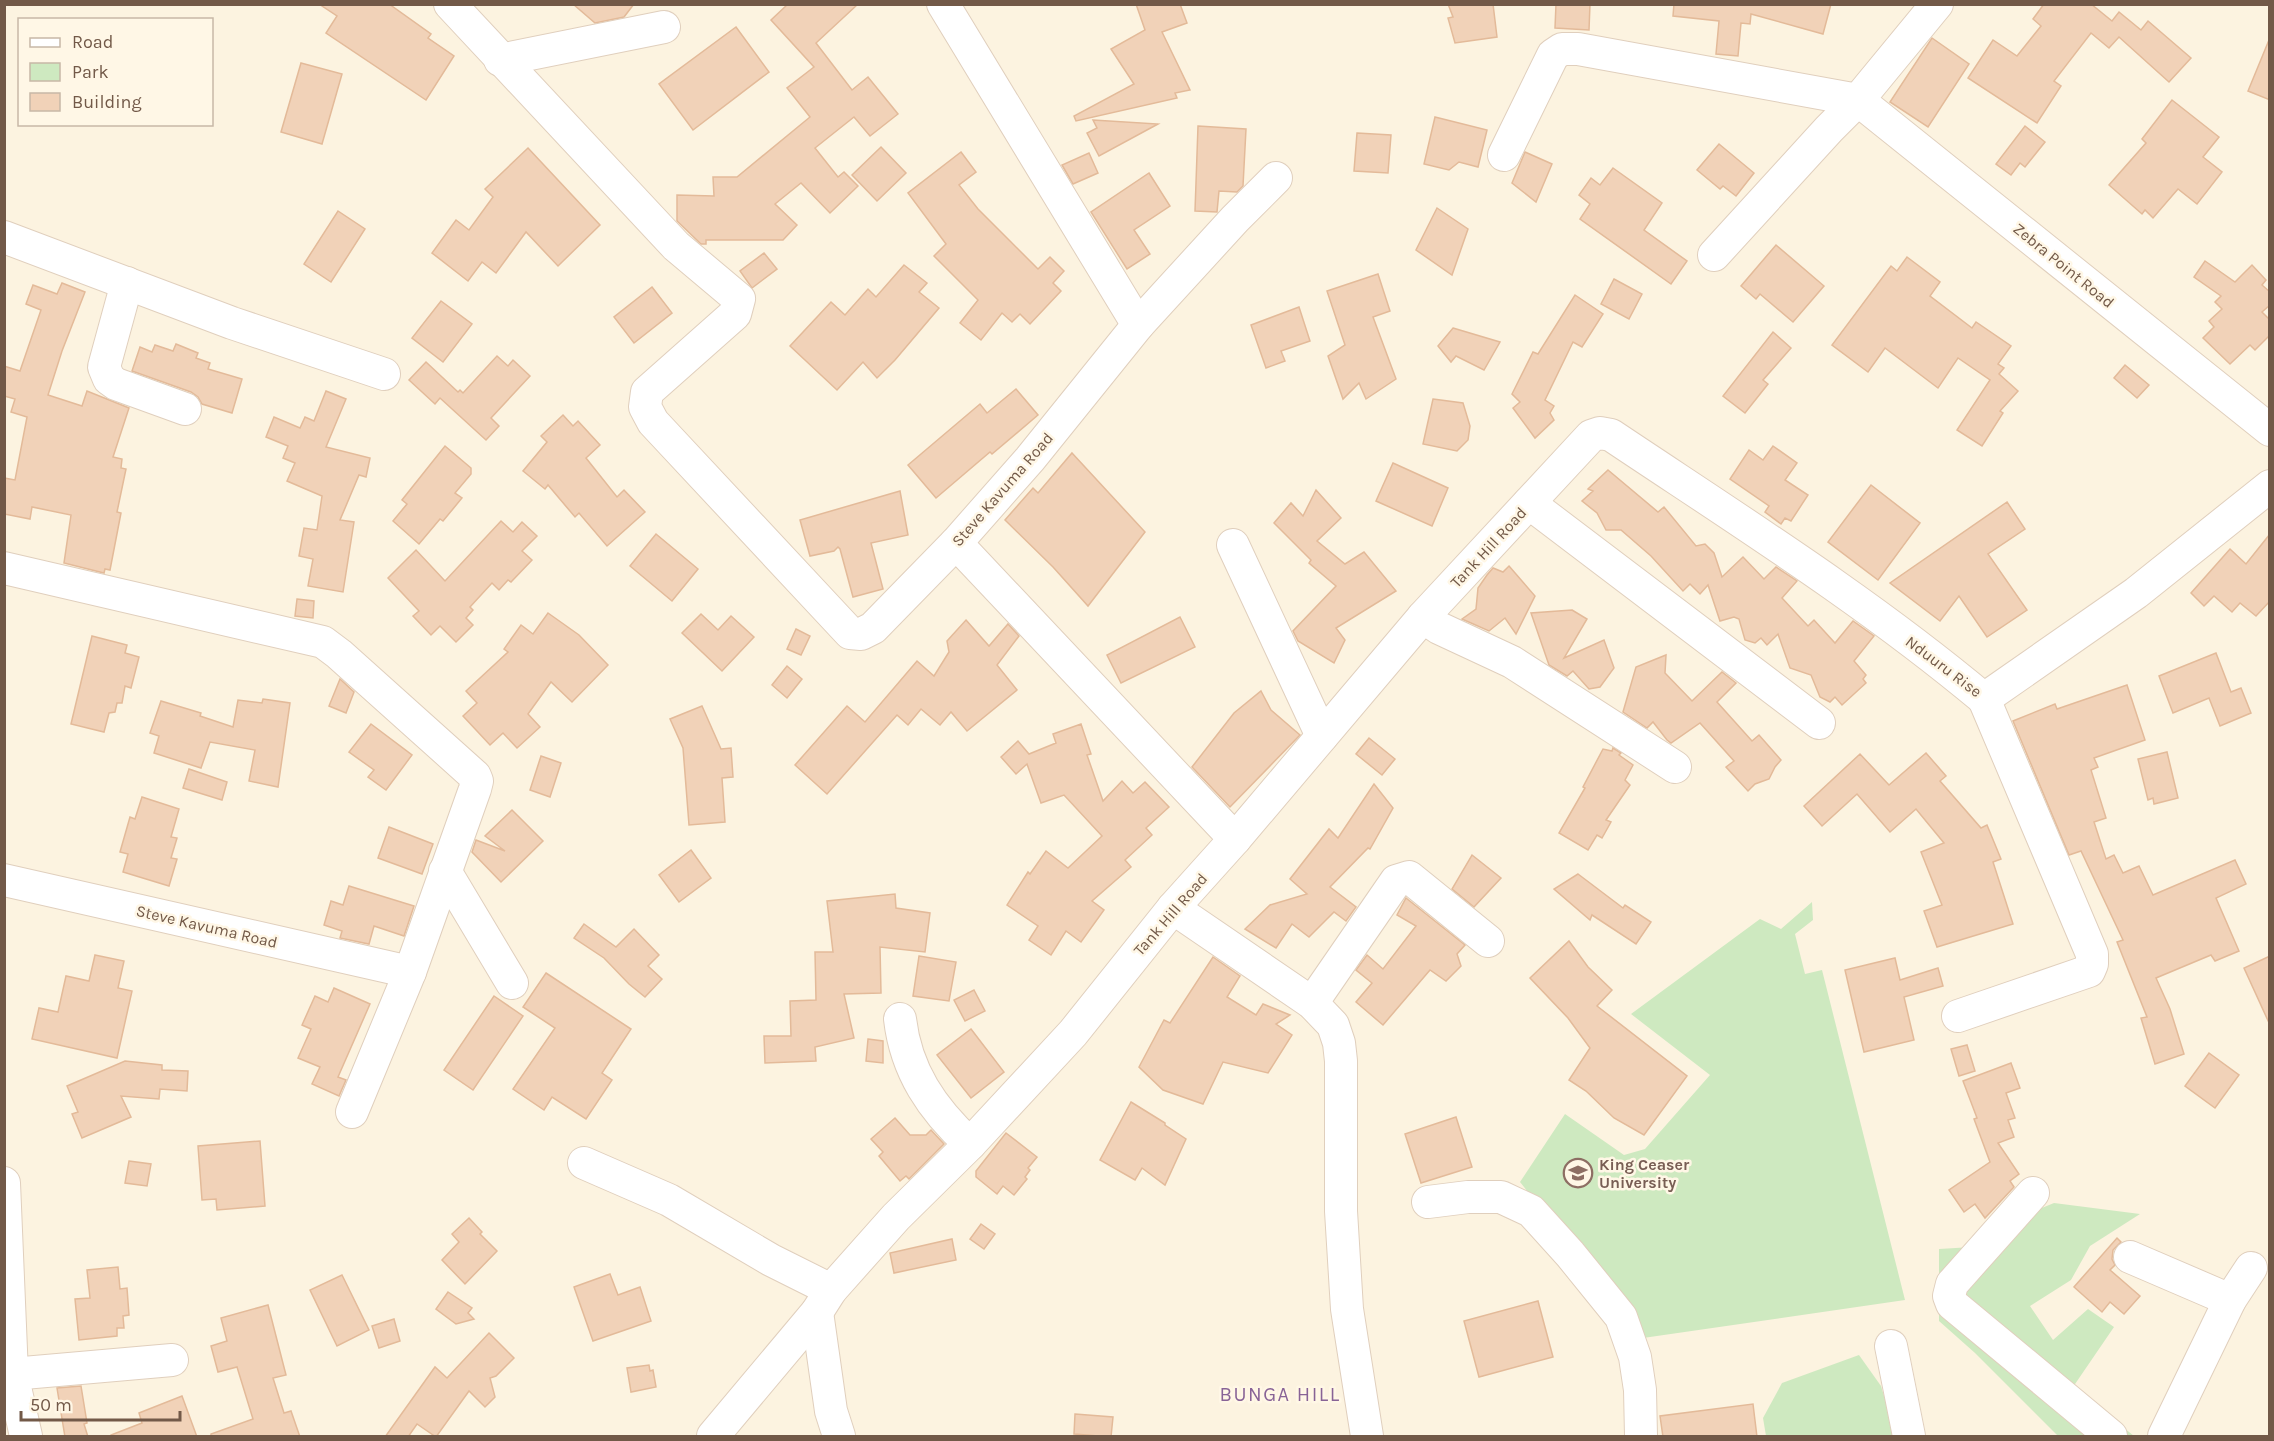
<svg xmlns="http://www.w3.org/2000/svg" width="2274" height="1441" font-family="Karla,sans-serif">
	<rect width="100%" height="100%" fill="#fcf3e0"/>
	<!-- green -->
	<g fill="#cee9c0">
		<path d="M1812 902 1813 920 1795 934 1805 974 1822 970 1905 1300 1643 1338 1520 1182 1565 1114 1624 1155 1645 1149 1710 1075 1631 1014 1760 919 1781 929Z"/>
		<path d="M2054 1203 2140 1214 2090 1246 2071 1280 2030 1306 2053 1340 2088 1309 2114 1327 2073 1387 2134 1436H2058L1975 1353 1939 1321V1249L1972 1247 2013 1220Z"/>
		<path d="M1859 1355 1881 1386 1896 1436H1766L1763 1418 1782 1383Z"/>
	</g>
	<!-- building -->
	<g fill="#f1d2b8" stroke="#e3ba99" stroke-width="1.5">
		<path d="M319 4H389L431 34 428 38 454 56 426 100 326 33 337 16Z"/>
		<path d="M573 4H634L624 17 595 23Z"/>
		<path d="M788 4H858L816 43 852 90 868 77 898 114 870 136 854 117 815 148 838 177 844 172 858 186 830 213 801 183 775 204 797 225 783 240H706V244H701L677 221V195L714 196 713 177H737L810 117 787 88 814 67 771 20Z"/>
		<path d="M1136 4H1180L1187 23 1162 32 1190 90 1175 93 1177 98 1076 121 1074 116 1134 84 1111 49 1145 30Z"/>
		<path d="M1448 4H1493L1497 37 1455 43 1448 18 1453 17Z"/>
		<path d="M1556 4H1590L1589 30 1555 28Z"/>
		<path d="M1674 4H1831L1823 34 1751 14 1750 24 1741 23 1738 56 1716 54 1719 21 1673 16Z"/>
		<path d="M2044 4H2091L2112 21 2119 12 2141 30 2148 21 2191 58 2169 82 2119 37 2109 48 2091 33 2054 81 2061 86 2037 123 1968 78 1993 40 2017 56 2041 26 2033 19Z"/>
		<path d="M736 27 769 72 693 130 659 84Z"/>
		<path d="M1932 38 1969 64 1928 127 1890 102Z"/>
		<path d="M2269 40H2270V100L2248 91Z"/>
		<path d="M301 63 342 74 322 144 281 132Z"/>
		<path d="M2172 100 2219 137 2203 157 2222 172 2197 204 2178 189 2153 218 2145 210 2142 214 2109 185 2146 143 2142 139Z"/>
		<path d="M1435 117 1487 130 1478 167 1459 162 1449 170 1424 164Z"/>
		<path d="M1093 120 1158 124 1099 156 1087 133 1097 128Z"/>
		<path d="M1198 126 1246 129 1243 186 1237 192 1219 191 1217 212 1195 211Z"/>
		<path d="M2025 126 2045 142 2025 167 2020 163 2011 175 1996 164Z"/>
		<path d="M1357 133 1391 135 1388 173 1354 171Z"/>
		<path d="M1719 144 1754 173 1736 196 1723 186 1720 189 1697 170Z"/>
		<path d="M881 147 906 173 877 201 852 175Z"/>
		<path d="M528 148 600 225 558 266 526 232 496 273 482 262 468 281 432 253 456 220 469 230 493 197 485 189Z"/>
		<path d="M961 152 976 172 959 185 978 209 1038 269 1050 257 1064 271 1053 283 1061 291 1030 324 1020 314 1012 322 1002 313 981 340 960 323 978 300 934 256 946 244 908 193Z"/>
		<path d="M1525 152 1552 164 1536 202 1512 183Z"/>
		<path d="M1089 153 1098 173 1073 184 1062 165Z"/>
		<path d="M1613 168 1662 203 1644 230 1687 261 1671 284 1580 219 1590 204 1579 195 1591 178 1600 185Z"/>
		<path d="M1149 173 1170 206 1134 230 1150 254 1127 269 1091 212Z"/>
		<path d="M1437 208 1468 229 1452 275 1416 250Z"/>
		<path d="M338 211 365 229 331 282 304 264Z"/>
		<path d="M1776 245 1824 286 1793 322 1760 294 1756 299 1741 286Z"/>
		<path d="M764 253 777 269 752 288 740 271Z"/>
		<path d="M1907 257 1940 282 1930 296 1972 328 1976 322 2011 346 1998 364 2004 368 1999 374 2018 391 2000 411 2003 413 1982 446 1957 430 1990 380 1958 358 1938 388 1885 348 1868 372 1832 345 1891 266 1897 271Z"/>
		<path d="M2205 261 2235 282 2252 265 2266 280 2262 285 2270 292V305L2262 312 2270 320V335L2255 350 2250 345 2230 364 2203 338 2214 327 2209 321 2222 309 2215 302 2221 296 2194 277Z"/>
		<path d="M904 265 927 283 919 292 939 308 895 360 877 378 863 362 837 390 790 346 831 302 845 315 868 289 876 297Z"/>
		<path d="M1378 274 1390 311 1373 317 1396 379 1366 399 1359 383 1343 399 1328 356 1345 345 1327 291Z"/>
		<path d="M1614 279 1642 294 1629 319 1601 304Z"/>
		<path d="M62 283 85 292 62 351 48 395 82 406 87 391 129 408 113 457 122 459 121 468 126 469 117 512 121 513 110 570 105 569 104 573 64 563 71 515 32 507 30 519 4 514V478L15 480 27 417 11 412 15 399 4 396V366L20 371 41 310 26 304 33 285 57 294Z"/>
		<path d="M652 287 672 313 634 343 614 317Z"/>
		<path d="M1575 295 1603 314 1582 347 1573 342 1545 400 1554 406 1550 413 1554 420 1535 438 1513 408 1520 402 1512 394 1533 352 1538 354Z"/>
		<path d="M441 301 472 324 443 362 412 338Z"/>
		<path d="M1299 307 1310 341 1281 351 1285 361 1266 368 1251 325Z"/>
		<path d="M1453 328 1500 342 1484 370 1456 356 1451 362 1438 346Z"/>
		<path d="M1773 332 1791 348 1763 380 1768 384 1745 413 1723 396Z"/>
		<path d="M176 344 198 353 196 358 210 363 208 369 242 379 232 413 202 404 198 397 191 392 132 371 140 347 152 352 155 345 173 351Z"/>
		<path d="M497 356 508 366 513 360 530 376 491 418 499 426 486 440 440 398 435 404 409 380 426 362 458 392 460 390 463 393Z"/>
		<path d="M2125 365 2149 385 2137 398 2114 378Z"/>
		<path d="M1016 389 1038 415 992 454 990 452 936 498 908 465 980 404 987 413Z"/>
		<path d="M326 391 346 399 326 447 370 458 366 477 359 475 340 520 354 522 343 592 308 586 313 559 299 556 304 528 317 530 322 496 287 481 295 463 283 458 288 446 266 437 274 417 300 428 305 417 314 421Z"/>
		<path d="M1433 399 1463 403 1470 426 1468 440 1457 451 1423 444Z"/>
		<path d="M563 415 573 426 578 421 600 445 586 458 617 497 624 490 645 512 607 546 579 513 575 517 548 485 545 489 523 471 547 442 541 436Z"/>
		<path d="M445 446 471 468V474L455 493 462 498 443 521 440 519 419 544 393 521 407 504 402 500Z"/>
		<path d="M1773 446 1797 463 1785 480 1808 495 1791 521 1785 518 1781 524 1765 512 1769 506 1730 479 1749 450 1763 460Z"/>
		<path d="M1072 453 1145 532 1088 606 1053 567 1005 520 1033 488 1038 493Z"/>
		<path d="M1393 463 1448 488 1432 526 1376 501Z"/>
		<path d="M1608 470 1658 512 1664 507 1696 546 1705 544 1714 553 1722 577 1743 557 1764 579 1776 567 1797 581 1782 598 1808 626 1814 620 1835 643 1853 621 1874 636 1854 661 1866 675 1863 679 1866 683 1842 705 1835 697 1830 702 1820 697 1811 675 1790 668 1778 634 1767 645 1761 638 1755 643 1745 640 1739 619 1734 617 1720 621 1708 585 1700 594 1690 584 1683 591 1651 556 1621 530H1606L1597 513 1582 501 1593 491 1588 489Z"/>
		<path d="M1871 485 1920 523 1878 580 1828 542Z"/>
		<path d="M1316 490 1341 518 1317 541 1345 564 1364 552 1396 591 1336 628 1345 640 1334 663 1298 641 1293 631 1336 586 1309 563 1311 560 1274 523 1291 503 1303 516Z"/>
		<path d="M900 491 908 535 871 543 883 589 853 597 840 549 838 547 834 551 810 556 800 520Z"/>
		<path d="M2007 502 2025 529 1988 554 2027 610 1987 637 1959 596 1940 621 1890 583Z"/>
		<path d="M501 521 513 532 522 522 537 536 522 551 532 560 511 582 508 580 499 590 492 583 470 607 473 610 466 618 473 625 456 642 440 626 431 635 413 616 419 611 388 578 416 550 445 581Z"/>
		<path d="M656 534 698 569 672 601 630 566Z"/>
		<path d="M2270 534V601L2256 616 2240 603 2232 612 2214 596 2204 606 2191 593 2230 549 2246 564Z"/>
		<path d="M1509 566 1535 596 1516 634 1505 618 1489 631 1462 619 1476 609 1478 588 1487 575 1493 568 1503 572Z"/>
		<path d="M297 599 314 601 313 618 295 616Z"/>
		<path d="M1572 610 1587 619 1564 658 1604 640 1614 668 1600 687 1589 689 1573 671 1567 676 1549 665 1531 613Z"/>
		<path d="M548 613 579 635 608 665 572 702 551 682 528 714 540 727 517 748 503 733 490 745 463 716 477 703 466 691 508 652 504 649 521 625 533 634Z"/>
		<path d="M701 614 718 630 731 616 754 637 722 671 682 633Z"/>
		<path d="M1180 617 1195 647 1121 683 1107 655Z"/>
		<path d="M966 620 989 646 1008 624 1019 636 997 665 1017 690 967 731 951 712 940 725 921 709 908 725 897 715 827 794 795 765 847 706 865 722 917 661 934 676 949 652 947 641Z"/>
		<path d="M796 629 810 636 801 655 787 649Z"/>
		<path d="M92 636 127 645 125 653 139 657 131 688 125 686 122 703H117L115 712 109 713 104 732 71 724Z"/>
		<path d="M2216 653 2231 692 2241 688 2251 713 2220 726 2209 698 2173 713 2159 676Z"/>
		<path d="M1666 655 1665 673 1692 701 1722 672 1736 683 1717 702 1752 741 1759 735 1781 760 1775 767 1769 779 1755 784 1748 791 1726 767 1734 761 1700 723 1671 743 1667 740 1653 722 1647 728 1623 712 1636 667Z"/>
		<path d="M787 666 802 679 787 698 772 685Z"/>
		<path d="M340 679 354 692 346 713 329 706Z"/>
		<path d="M2127 685 2145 740 2094 758 2098 767 2091 770 2106 818 2094 822 2106 859 2114 855 2123 873 2139 866 2153 895 2235 860 2246 884 2216 898 2239 951 2215 961 2211 955 2156 978 2170 1009 2184 1054 2155 1064 2141 1018 2147 1017 2117 942 2123 940 2081 851 2069 855 2013 721 2055 704 2057 709Z"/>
		<path d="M1261 691 1271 710 1300 735 1230 807 1192 767 1234 713Z"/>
		<path d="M263 699 290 703 278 787 249 781 255 750 210 742 201 768 154 753 159 736 150 733 161 701 201 713 200 716 233 727 238 700 262 703Z"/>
		<path d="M702 706 721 749 731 748 733 777 722 778 725 822 689 825 683 748 670 719Z"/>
		<path d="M371 724 412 755 386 790 368 777 374 770 349 752Z"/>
		<path d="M1081 724 1091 754 1087 755 1103 801 1122 781 1133 793 1145 782 1169 807 1146 828 1152 835 1125 860 1131 867 1092 901 1104 910 1081 942 1066 931 1051 955 1029 940 1038 926 1007 905 1028 872 1030 874 1046 851 1068 868 1102 836 1064 795 1041 803 1027 764 1016 774 1001 757 1018 741 1029 754 1056 743 1053 734Z"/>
		<path d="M1369 738 1395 759 1382 775 1356 754Z"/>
		<path d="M1613 748 1621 753 1619 755 1633 765 1625 780 1630 785 1606 820 1611 822 1602 838 1597 835 1588 850 1559 833 1585 788 1583 787 1603 749 1612 751Z"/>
		<path d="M2167 752 2178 798 2154 804 2153 798 2148 800 2138 759Z"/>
		<path d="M1926 753 1946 776 1940 781 1981 828 1987 825 2001 859 1993 862 2013 924 1937 947 1924 911 1942 905 1921 852 1944 843 1916 809 1890 832 1857 794 1822 826 1804 806 1860 754 1889 785Z"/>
		<path d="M541 756 561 763 550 797 530 790Z"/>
		<path d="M189 769 227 782 222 800 183 788Z"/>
		<path d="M1374 784 1393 808 1370 849 1368 848 1330 887 1356 907 1346 921 1334 912 1309 937 1292 924 1276 948 1245 929 1270 905 1307 894 1290 879 1329 829 1338 838Z"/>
		<path d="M142 797 179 809 171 837 177 838 171 858 177 859 169 886 123 872 128 854 120 852 130 817 135 819Z"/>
		<path d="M512 810 543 841 501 882 472 852 476 840 505 851 485 836Z"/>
		<path d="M389 827 433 844 422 874 378 858Z"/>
		<path d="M691 850 711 878 679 902 659 875Z"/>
		<path d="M1472 855 1501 878 1474 907 1452 889Z"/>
		<path d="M1578 874 1623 908 1625 905 1651 922 1636 944 1592 915 1590 920 1554 889Z"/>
		<path d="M349 886 414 906 404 936 374 926 369 944 340 938 342 931 324 925 331 901 343 905Z"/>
		<path d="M895 894 896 908 930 913 925 952 880 947 881 993 844 994 854 1038 815 1047 816 1061 765 1063 764 1036H791L790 1001 816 1000 815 952H833L827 901Z"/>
		<path d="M1406 898 1465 945 1457 954 1461 966 1446 981 1430 970 1383 1025 1356 1002 1372 983 1356 970 1367 955 1383 969 1416 926 1397 915Z"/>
		<path d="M584 924 616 947 634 929 659 955 648 966 662 979 645 997 629 984 604 958 574 938Z"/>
		<path d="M1569 941 1588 967 1612 990 1597 1006 1687 1076 1644 1135 1614 1118 1586 1091 1569 1080 1590 1048 1568 1018 1530 978Z"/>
		<path d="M95 955 124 961 118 988 132 991 117 1058 32 1039 39 1008 58 1012 66 976 89 981Z"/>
		<path d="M919 956 956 962 949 1001 913 996Z"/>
		<path d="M2270 956V1025L2244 968Z"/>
		<path d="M1213 957 1240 976 1227 997 1256 1015 1263 1004 1290 1015 1276 1024 1292 1035 1268 1073 1223 1062 1203 1104 1163 1090 1139 1067 1164 1020 1170 1023Z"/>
		<path d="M1895 958 1900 980 1938 968 1943 986 1904 997 1914 1040 1864 1052 1845 970Z"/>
		<path d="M546 973 631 1029 602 1073 612 1080 586 1119 552 1097 544 1110 513 1089 555 1028 523 1007Z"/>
		<path d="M334 988 370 1004 338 1077 346 1080 339 1096 312 1084 320 1067 298 1058 311 1029 302 1025 315 996 328 1002Z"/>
		<path d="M974 990 985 1011 965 1021 954 1000Z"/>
		<path d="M494 996 523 1016 473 1090 444 1070Z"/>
		<path d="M971 1029 1004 1072 971 1098 937 1055Z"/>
		<path d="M868 1039 883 1041V1063L866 1061Z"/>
		<path d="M1967 1045 1975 1071 1959 1076 1951 1049Z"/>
		<path d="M2209 1053 2239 1075 2215 1108 2185 1086Z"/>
		<path d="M125 1061 162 1065V1070L188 1071 187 1091 160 1089 159 1099 121 1096 131 1117 82 1138 72 1114 78 1112 67 1086Z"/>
		<path d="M2011 1063 2020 1088 2006 1093 2015 1118 2008 1120 2014 1137 1998 1143 2019 1174 2010 1181 2014 1187 1985 1218 1975 1204 1964 1212 1949 1190 1990 1162 1974 1119 1977 1118 1963 1081Z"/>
		<path d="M1131 1102 1165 1123V1125L1186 1139 1165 1185 1142 1168 1135 1180 1100 1160Z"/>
		<path d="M1456 1117 1472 1167 1421 1183 1405 1134Z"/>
		<path d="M895 1118 910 1135H926L931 1130 944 1144 909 1179 906 1176 900 1181 879 1156 883 1152 871 1139Z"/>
		<path d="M1006 1133 1037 1157 1028 1168 1030 1170 1025 1177 1027 1179 1014 1195 1003 1186 997 1194 976 1177V1171Z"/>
		<path d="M260 1141 265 1206 217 1210 216 1199 202 1200 198 1146Z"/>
		<path d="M129 1161 151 1164 147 1186 125 1183Z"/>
		<path d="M469 1218 482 1232 480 1234 497 1251 465 1284 442 1260 459 1242 452 1234Z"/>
		<path d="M981 1224 995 1234 984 1249 970 1239Z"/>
		<path d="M2117 1238 2121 1242 2113 1250 2112 1259 2115 1265 2110 1270 2140 1296 2124 1314 2110 1302 2102 1312 2074 1287Z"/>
		<path d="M952 1239 956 1260 894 1273 890 1253Z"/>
		<path d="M118 1267 120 1289 127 1288 129 1315 123 1316 124 1328H117V1336L79 1340 75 1299 90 1298 87 1270Z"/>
		<path d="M610 1274 618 1295 640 1287 651 1321 593 1341 574 1287Z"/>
		<path d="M342 1275 369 1330 337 1346 310 1290Z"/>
		<path d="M448 1292 472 1308 468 1313 474 1319 456 1324 436 1309Z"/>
		<path d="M1538 1301 1553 1357 1479 1377 1464 1321Z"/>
		<path d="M268 1305 286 1375 273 1378 284 1413 291 1411 300 1437H211V1434L253 1419 237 1367 218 1372 211 1346 227 1341 221 1318Z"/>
		<path d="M394 1319 400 1341 379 1348 372 1326Z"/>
		<path d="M489 1333 514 1358 496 1376 490 1378 495 1397 485 1407 469 1391 436 1437 417 1424 408 1437H385L435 1367 447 1378Z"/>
		<path d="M649 1365 650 1371 653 1370 656 1387 631 1392 627 1368Z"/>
		<path d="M81 1386 87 1423 84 1424 88 1437H65L57 1388Z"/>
		<path d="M182 1396 197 1437H111V1435L142 1423 139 1413Z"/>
		<path d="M1753 1404 1757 1437H1663L1660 1416Z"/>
		<path d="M1075 1414 1113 1417 1111 1437 1074 1434Z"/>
	</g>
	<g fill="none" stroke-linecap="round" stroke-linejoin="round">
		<!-- minor casing -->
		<g stroke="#e0cfbd" stroke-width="34">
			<g id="minor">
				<path d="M450 4 676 246 739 299 735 314 647 392 645 407 653 422 850 633 861 634 873 628 956 543 1030 459 1138 325 1235 219 1276 178"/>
				<path d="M943 4 1138 325"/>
				<path d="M500 60 664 27"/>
				<path d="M1504 155 1553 55 1562 49H1578L1858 100 2270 430"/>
				<path d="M4 237 232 323 384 374"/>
				<path d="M1714 255 1829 129 1858 100 1937 4"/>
				<path d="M127 283 104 367 109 379 116 384 185 409"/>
				<path d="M1529 503 1819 723"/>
				<path d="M956 543 1235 839"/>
				<path d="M1233 545 1322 736"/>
				<path d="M4 568 323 642 339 654 475 776 477 781 475 789 410 972 352 1112"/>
				<path d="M1423 617 1439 628 1512 662 1675 767"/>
				<path d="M445 871 512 983"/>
				<path d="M4 880 410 972"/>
				<path d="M1173 908 1312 1003 1333 1025 1339 1043 1341 1061V1211L1347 1309 1367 1436"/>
				<path d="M1312 1003 1396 881 1409 877 1488 941"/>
				<path d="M1958 1016 2089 971 2092 964V954L1984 699"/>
				<path d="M900 1019C906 1071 932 1109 970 1144"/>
				<path d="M584 1163 669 1200 771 1260 831 1290"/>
				<path d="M4 1183 12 1374 26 1436"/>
				<path d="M2033 1193 1952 1284 1949 1296 1952 1304 2111 1436"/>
				<path d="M1428 1202 1468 1197H1501L1531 1211 1570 1254 1621 1317 1635 1357 1640 1390 1641 1436"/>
				<path d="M2130 1257 2230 1300"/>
				<path d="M817 1312 831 1411 839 1436"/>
				<path d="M1891 1346 1909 1436"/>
				<path d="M12 1374 172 1360"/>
				<path d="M713 1436 817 1312 831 1290 896 1217 970 1144 1073 1033 1173 908 1235 839 1423 617 1591 436 1600 433 1611 435C1738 520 1867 601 1984 699L2136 593 2270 486"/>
				<path d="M2164 1436 2230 1300 2251 1268"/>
			</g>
		</g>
		<!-- minor -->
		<use href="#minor" stroke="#fff" stroke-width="32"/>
	</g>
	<!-- icons -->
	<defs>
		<g id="university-ring" transform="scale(1.5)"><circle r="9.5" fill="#fff7e6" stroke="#8d6e63" stroke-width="1.5"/><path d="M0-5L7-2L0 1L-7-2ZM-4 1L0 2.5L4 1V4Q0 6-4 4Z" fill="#8d6e63"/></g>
	</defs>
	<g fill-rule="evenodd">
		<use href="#university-ring" x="1578" y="1173"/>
	</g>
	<g text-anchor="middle" stroke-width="5" stroke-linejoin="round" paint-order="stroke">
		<!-- street labels -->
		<g font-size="16" fill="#725948" stroke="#fff7e6">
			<text transform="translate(2064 265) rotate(39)" y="6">Zebra Point Road</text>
			<text transform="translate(1002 489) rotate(-49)" y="6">Steve Kavuma Road</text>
			<text transform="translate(1488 547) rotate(-47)" y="6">Tank Hill Road</text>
			<text transform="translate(1944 666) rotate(37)" y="6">Nduuru Rise</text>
			<text transform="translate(1170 914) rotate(-49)" y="6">Tank Hill Road</text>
			<text transform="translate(207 926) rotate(13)" y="6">Steve Kavuma Road</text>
		</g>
		<!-- education labels -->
		<g font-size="16" font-weight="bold" fill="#785e54" stroke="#fff7e6" text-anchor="start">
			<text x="1599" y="1170">King Ceaser<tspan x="1599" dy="18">University</tspan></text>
		</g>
		<!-- quarter labels -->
		<g font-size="20" letter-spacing="1.5" fill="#886396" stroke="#fff7e6">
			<text x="1280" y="1401">BUNGA HILL</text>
		</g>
	</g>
	<!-- border -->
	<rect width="2274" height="1441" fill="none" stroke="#725948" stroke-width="12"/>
	<!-- legend -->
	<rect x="18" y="18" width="195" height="108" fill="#fff7e6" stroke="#c7b8a7" stroke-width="1.5"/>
	<rect x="30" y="38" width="30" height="9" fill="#ffffff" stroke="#c7b8a7" stroke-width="1.5"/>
	<text x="72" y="48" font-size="18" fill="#725948">Road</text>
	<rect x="30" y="63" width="30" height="18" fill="#cee9c0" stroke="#c7b8a7" stroke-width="1.5"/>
	<text x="72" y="78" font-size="18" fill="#725948">Park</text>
	<rect x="30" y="93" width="30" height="18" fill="#f1d2b8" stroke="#c7b8a7" stroke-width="1.5"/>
	<text x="72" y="108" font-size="18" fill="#725948">Building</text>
	<!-- scale -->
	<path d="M21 1411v9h159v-9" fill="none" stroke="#725948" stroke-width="3"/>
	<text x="30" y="1411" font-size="18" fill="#725948" stroke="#fff7e6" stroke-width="4.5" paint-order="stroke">50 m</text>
</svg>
